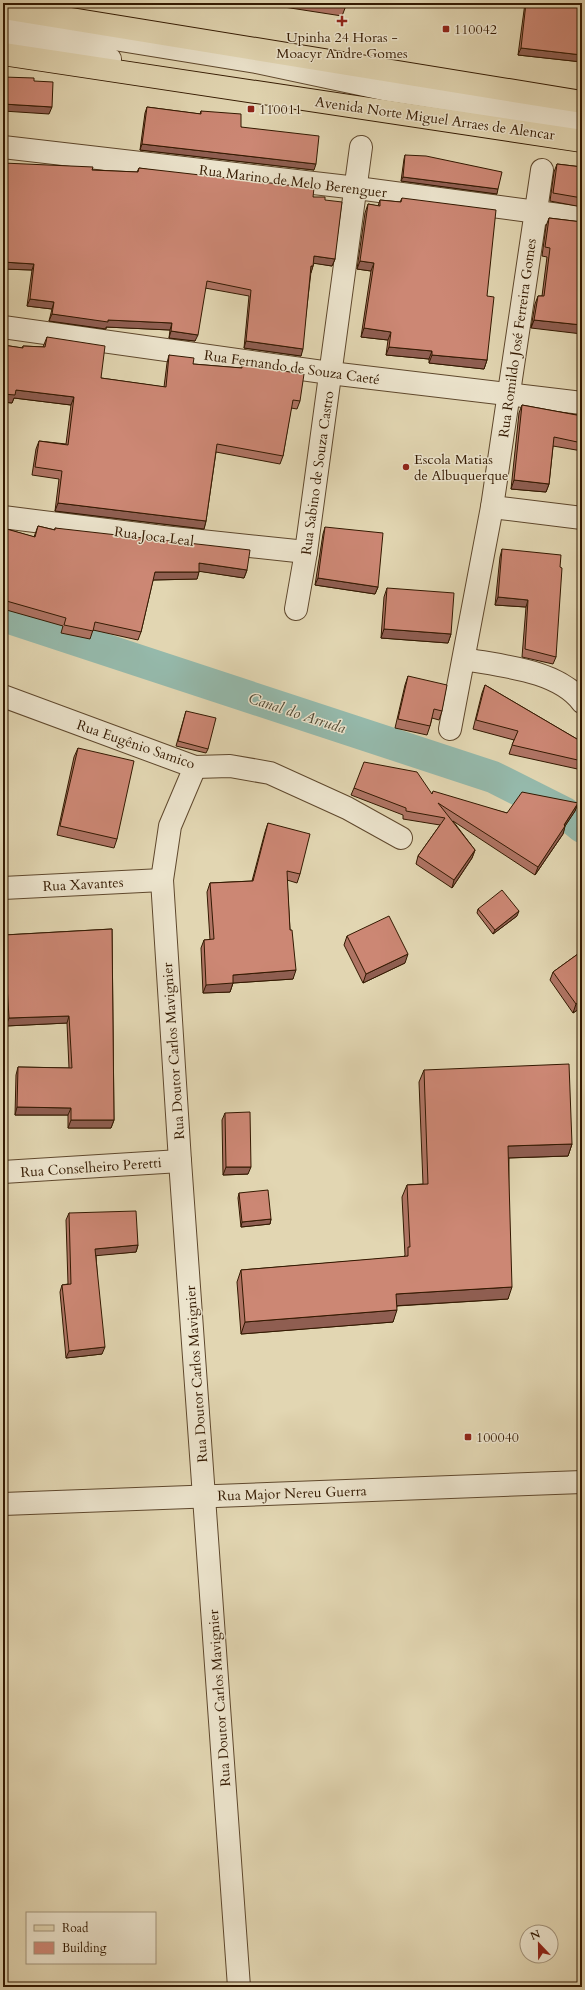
<svg xmlns="http://www.w3.org/2000/svg" width="585" height="1990" font-family="Cardo,serif">
	<rect width="100%" height="100%" fill="#e2d6b2"/>
	<filter id="stains"><feTurbulence type="fractalNoise" baseFrequency=".005" numOctaves="4"/><feColorMatrix values="0 0 0 0 .2 0 0 0 0 .09 0 0 0 0 .02 0 0 0 .5 -.17"/></filter>
	<radialGradient id="worn" r=".72"><stop offset=".6" stop-color="#630" stop-opacity="0"/><stop offset="1" stop-color="#630" stop-opacity=".3"/></radialGradient>
	<g fill="none" stroke-linecap="round" stroke-linejoin="round">
		<!-- canal -->
		<path stroke="#95b9ab" stroke-width="32" d="M3 616 493 777 565 813 582 827"/>
		<!-- minor casing -->
		<g stroke="#5f482d" stroke-width="24">
			<g id="minor">
				<path d="M3 21 256 62 388 90 582 120"/>
				<path d="M3 42 110 59"/>
				<path d="M3 147 357 188 582 218"/>
				<path d="M3 327 330 373 582 403"/>
				<path d="M492 507 582 518"/>
				<path d="M3 517 163 537 306 552"/>
				<path d="M296 609 306 552 361 147"/>
				<path d="M464 659C501 666 558 670 582 702"/>
				<path d="M3 696 195 767 230 766 270 773 347 808 401 838"/>
				<path d="M450 729 492 507 542 170"/>
				<path d="M195 767 170 826 162 880 180 1161 239 1987"/>
				<path d="M3 888 162 880"/>
				<path d="M3 1172 180 1161"/>
				<path d="M3 1504 582 1482"/>
			</g>
		</g>
		<!-- major casing -->
		<g stroke="#331901" stroke-width="24">
			<g id="major">
				<path d="M3 8 582 102"/>
				<path d="M3 54 582 141"/>
			</g>
		</g>
		<!-- minor -->
		<use href="#minor" stroke="#ece4cd" stroke-width="22"/>
		<!-- major -->
		<use href="#major" stroke="#e2d6b2" stroke-width="22"/>
	</g>
	<!-- wall -->
	<g fill="#af7464" stroke="#331901">
		<path d="M258 3H347L342 16Z"/>
		<path d="M525 3H582V62L518 55Z"/>
		<path d="M147 107 200 114 201 111 241 127 314 170 140 150 145 113Z"/>
		<path d="M405 155 497 194 401 181 404 159Z"/>
		<path d="M557 164 582 167V207L550 201 554 172Z"/>
		<path d="M139 168 313 197 325 200 335 259 332 266 314 263 311 272 301 356 244 348 249 296 205 288 195 341 169 338 170 330 106 327V329L49 321 52 309 27 306 32 270 3 269 92 170 137 172Z"/>
		<path d="M402 198 487 296V360L484 369 429 363V359L386 355 388 340 361 337 371 271 357 269 365 213 368 204 378 206 380 200 400 202Z"/>
		<path d="M549 218 582 222 531 328 535 304 538 296H542L547 257 542 256 546 226Z"/>
		<path d="M47 337 101 378 164 387 167 363 169 355 193 364 241 368 242 365 300 401 297 409 291 408 283 456 280 464 216 452 206 521 204 529 55 511 59 479 32 475 36 449 39 441 66 444 71 405 14 398 12 403 3 402V345L22 348 23 346 43 347Z"/>
		<path d="M522 405 582 416V451L553 446 549 484 546 492 511 489 519 413Z"/>
		<path d="M38 526 55 530V528L247 570 244 578 199 571 197 579 153 580 141 632 138 640 93 630 90 639 61 633 63 626 3 609V528L34 537Z"/>
		<path d="M325 527 378 587 375 594 315 585 323 534Z"/>
		<path d="M502 549 556 657 553 664 522 657 526 607 495 605 500 557Z"/>
		<path d="M387 588 451 634 448 643 381 638 384 597Z"/>
		<path d="M408 676 442 711 439 720 432 718 430 726 427 735 395 728 405 685Z"/>
		<path d="M485 685 582 742V770L509 754 514 740 473 729 482 693Z"/>
		<path d="M186 711 208 749 206 753 176 746Z"/>
		<path d="M78 748 117 839 114 848 57 835 74 757Z"/>
		<path d="M354 788 432 794 507 813 578 803 575 811 565 826 563 834 535 875 453 821 475 850 472 858 452 888 416 864 418 856 440 825 403 819V815L351 795Z"/>
		<path d="M268 823 300 874 297 883 287 880 290 930 293 979 233 983 230 992 203 993 201 948 204 940H210L207 892 210 883 252 881 265 832Z"/>
		<path d="M478 909 517 916 493 934 477 913Z"/>
		<path d="M112 929 114 1120 111 1128H68V1115H15L16 1075 18 1067 69 1068 67 1023 6 1026 3 966V939L4 935Z"/>
		<path d="M347 936 405 963 363 983 344 945Z"/>
		<path d="M582 951V1007L573 1013 550 980 553 972Z"/>
		<path d="M424 1070 572 1144 568 1156 509 1158 508 1299 397 1306 393 1322 241 1334 237 1282 241 1270 404 1257 405 1255 402 1197 407 1185 423 1184 419 1082Z"/>
		<path d="M225 1113 248 1174 223 1175 222 1120Z"/>
		<path d="M239 1193 271 1219 270 1224 241 1227 238 1198Z"/>
		<path d="M69 1213 138 1245 136 1252 96 1255 102 1354 66 1358 60 1292 62 1285 68 1284 66 1220Z"/>
	</g>
	<!-- shaded-wall -->
	<g fill="#8f5e51" stroke="#331901">
		<path d="M521 48 582 55V62L518 55Z"/>
		<path d="M3 104 52 107 49 114 3 111Z"/>
		<path d="M142 144 316 164 314 170 140 150Z"/>
		<path d="M403 177 498 189 497 194 401 181Z"/>
		<path d="M314 256 335 259 332 266 312 263Z"/>
		<path d="M360 261 374 263 371 271 357 269Z"/>
		<path d="M3 262 34 264 32 270 3 269Z"/>
		<path d="M311 266H313L311 273 309 272Z"/>
		<path d="M30 299 54 302 52 309 27 306Z"/>
		<path d="M52 314 108 320 172 323 170 330 106 327V329L49 321Z"/>
		<path d="M534 320 582 325V334L531 328Z"/>
		<path d="M364 328 391 332 388 340 361 337Z"/>
		<path d="M171 331 198 335 195 341 169 338Z"/>
		<path d="M246 341 303 349 301 356 244 348Z"/>
		<path d="M389 347 432 351 429 359 386 355Z"/>
		<path d="M432 355 487 360 484 369 429 363Z"/>
		<path d="M16 390 74 397 71 405 14 398 12 403 3 402V394Z"/>
		<path d="M514 480 549 484 546 492 511 489Z"/>
		<path d="M58 503 206 521 204 529 55 511Z"/>
		<path d="M199 563 247 570 244 578 197 571Z"/>
		<path d="M155 572H199L197 579 152 580Z"/>
		<path d="M318 578 378 587 375 594 315 585Z"/>
		<path d="M498 597 528 600 526 607 495 605Z"/>
		<path d="M384 629 451 634 448 643 381 638Z"/>
		<path d="M578 803 575 811 565 826 563 834 535 875 538 867Z"/>
		<path d="M475 850 472 858 452 888 454 880Z"/>
		<path d="M519 911 517 916 493 934 495 930Z"/>
		<path d="M408 954 405 963 363 983 366 974Z"/>
		<path d="M296 970 293 979 233 983 230 992 203 993 206 985 233 975Z"/>
		<path d="M582 1000V1007L573 1013 576 1004Z"/>
		<path d="M69 1016 67 1023 6 1026 9 1018Z"/>
		<path d="M17 1107 71 1108 68 1115H15Z"/>
		<path d="M71 1120H114L111 1128H68Z"/>
		<path d="M572 1144 568 1156 504 1158 508 1146Z"/>
		<path d="M226 1167H251L248 1174 223 1175Z"/>
		<path d="M271 1219 270 1224 241 1227 242 1222Z"/>
		<path d="M138 1245 136 1252 93 1256 95 1249Z"/>
		<path d="M512 1287 508 1299 392 1306 396 1294Z"/>
		<path d="M397 1310 393 1322 241 1334 245 1322Z"/>
		<path d="M105 1347 102 1354 66 1358 69 1351Z"/>
	</g>
	<!-- building -->
	<g fill="#cc8774" stroke="#331901">
		<path d="M526 3H582V55L521 48Z"/>
		<path d="M3 77 34 78V81L53 82 52 107 3 104Z"/>
		<path d="M147 107 201 114V111L241 114V127L319 136 316 164 142 144Z"/>
		<path d="M405 155 426 156 502 172 498 189 403 177Z"/>
		<path d="M3 163 93 167 92 170 138 172 139 168 314 188 313 197H325V200L342 202 335 259 314 256 313 266H311L303 349 246 341 251 290 207 281 198 335 171 331 172 323 108 320V322L52 314 54 302 30 299 34 264 3 262Z"/>
		<path d="M557 164 582 167V198L553 193Z"/>
		<path d="M402 198 496 210 487 296 494 297 487 360 432 355V351L389 347 391 332 364 328 374 263 360 261 368 204 380 206V200L401 202Z"/>
		<path d="M549 218 582 222V325L534 320 538 296H544L550 248 545 247Z"/>
		<path d="M47 337 105 346 101 378 166 387 169 355 194 358 193 364 242 368V365L304 374 300 401 293 400 283 456 217 444 206 521 58 503 62 471 35 467 39 441 68 445 74 397 16 390 15 395 3 394V345L23 348V346L45 347Z"/>
		<path d="M522 405 582 416V443L554 437 549 484 514 480Z"/>
		<path d="M38 526 55 530V528L250 550 247 570 199 563V572H155L141 632 95 622 93 631 64 625 66 618 3 600V528L35 537Z"/>
		<path d="M325 527 383 533 378 587 318 578Z"/>
		<path d="M502 549 561 555 560 567 562 568 556 657 525 649 528 600 498 597Z"/>
		<path d="M387 588 454 593 451 634 384 629Z"/>
		<path d="M408 676 447 685 442 711 434 709 430 726 398 719Z"/>
		<path d="M485 685 582 742V761L512 745 518 731 476 720Z"/>
		<path d="M186 711 216 718 208 749 178 741Z"/>
		<path d="M78 748 134 761 117 839 60 826Z"/>
		<path d="M364 762 417 772 432 794 433 791 507 813 522 792 578 803 564 825 565 826 538 867 438 803 475 850 454 880 418 856 445 818 406 811V808L354 788Z"/>
		<path d="M268 823 310 834 300 874 287 871 290 930H292L296 970 233 975V983L206 985 204 940 214 939 210 883 253 881Z"/>
		<path d="M502 890 519 911 495 930 478 909Z"/>
		<path d="M389 916 408 954 366 974 347 936Z"/>
		<path d="M112 929 114 1120H71V1108L17 1107 18 1067 72 1068 69 1016 9 1018 4 935Z"/>
		<path d="M582 951V1000L576 1004 553 972Z"/>
		<path d="M569 1064 572 1144 508 1146 512 1287 396 1294 397 1310 245 1322 241 1270 408 1256V1247H410L407 1185 428 1184 424 1070Z"/>
		<path d="M250 1112 251 1167H226L225 1113Z"/>
		<path d="M268 1190 271 1219 242 1222 239 1193Z"/>
		<path d="M136 1211 138 1245 95 1249 105 1347 69 1351 62 1285 71 1284 69 1213Z"/>
	</g>
	<!-- markers -->
	<g fill="#8f2418" stroke="#ece4cd" stroke-width="1.5">
		<path d="M340 15h4v4h4v4h-4v4h-4v-4h-4v-4h4z"/>
		<rect x="442" y="25" width="8" height="8" rx="2"/>
		<rect x="247" y="105" width="8" height="8" rx="2"/>
		<circle cx="406" cy="467" r="4"/>
		<rect x="464" y="1433" width="8" height="8" rx="2"/>
	</g>
	<g text-anchor="middle" stroke-width="3" stroke-linejoin="round" paint-order="stroke">
		<!-- poi labels -->
		<g font-size="14" fill="#331901" stroke="#ece4cd" text-anchor="start">
			<text x="454" y="34">110042</text>
			<text x="342" y="42" text-anchor="middle">Upinha 24 Horas -<tspan x="342" dy="16">Moacyr Andre Gomes</tspan></text>
			<text x="259" y="114">110011</text>
			<text x="414" y="464">Escola Matias<tspan x="414" dy="16">de Albuquerque</tspan></text>
			<text x="476" y="1442">100040</text>
		</g>
		<!-- street labels -->
		<g font-size="14" fill="#331901" stroke="#ece4cd">
			<text transform="translate(435 118) rotate(8)" y="5">Avenida Norte Miguel Arraes de Alencar</text>
			<text transform="translate(293 181) rotate(7)" y="5">Rua Marino de Melo Berenguer</text>
			<text transform="translate(517 338) rotate(-82)" y="5">Rua Romildo José Ferreira Gomes</text>
			<text transform="translate(292 367) rotate(8)" y="5">Rua Fernando de Souza Caeté</text>
			<text transform="translate(317 473) rotate(-82)" y="5">Rua Sabino de Souza Castro</text>
			<text transform="translate(154 536) rotate(7)" y="5">Rua Joca Leal</text>
			<text transform="translate(136 744) rotate(19)" y="5">Rua Eugênio Samico</text>
			<text transform="translate(83 884) rotate(-3)" y="5">Rua Xavantes</text>
			<text transform="translate(173 1051) rotate(-94)" y="5">Rua Doutor Carlos Mavignier</text>
			<text transform="translate(91 1167) rotate(-4)" y="5">Rua Conselheiro Peretti</text>
			<text transform="translate(196 1374) rotate(-94)" y="5">Rua Doutor Carlos Mavignier</text>
			<text transform="translate(292 1493) rotate(-2)" y="5">Rua Major Nereu Guerra</text>
			<text transform="translate(219 1698) rotate(-94)" y="5">Rua Doutor Carlos Mavignier</text>
		</g>
		<!-- water labels -->
		<g font-size="15" font-style="italic" fill="#504934" stroke="#ece4cd">
			<text transform="translate(297 713) rotate(18)" y="5">Canal do Arruda</text>
		</g>
	</g>
	<!-- margin -->
	<rect width="585" height="1990" fill="none" stroke="#e2d6b2" stroke-width="16"/>
	<rect x="4" y="4" width="577" height="1982" fill="none" stroke="#331901" stroke-width="2"/>
	<rect x="8" y="8" width="569" height="1974" fill="none" stroke="#331901"/>
	<!-- legend -->
	<rect x="26" y="1912" width="130" height="52" fill="#ece4cd" stroke="#a2937b"/>
	<rect x="34" y="1925" width="20" height="6" fill="#e2d6b2" stroke="#a2937b"/>
	<text x="62" y="1932" font-size="12" fill="#331901">Road</text>
	<rect x="34" y="1942" width="20" height="12" fill="#cc8774" stroke="#a2937b"/>
	<text x="62" y="1952" font-size="12" fill="#331901">Building</text>
	<!-- north arrow -->
	<g transform="translate(539 1944) rotate(338)"><circle r="19" fill="#ece4cd" stroke="#a2937b"/>
	<path d="M0-3L7 15L0 10L-7 15Z" fill="#8f2418"/>
	<text y="-6" font-size="11" font-weight="bold" text-anchor="middle" fill="#331901">N</text>
	</g>
	<rect width="100%" height="100%" filter="url(#stains)"/>
	<rect width="100%" height="100%" fill="url(#worn)"/>
</svg>
